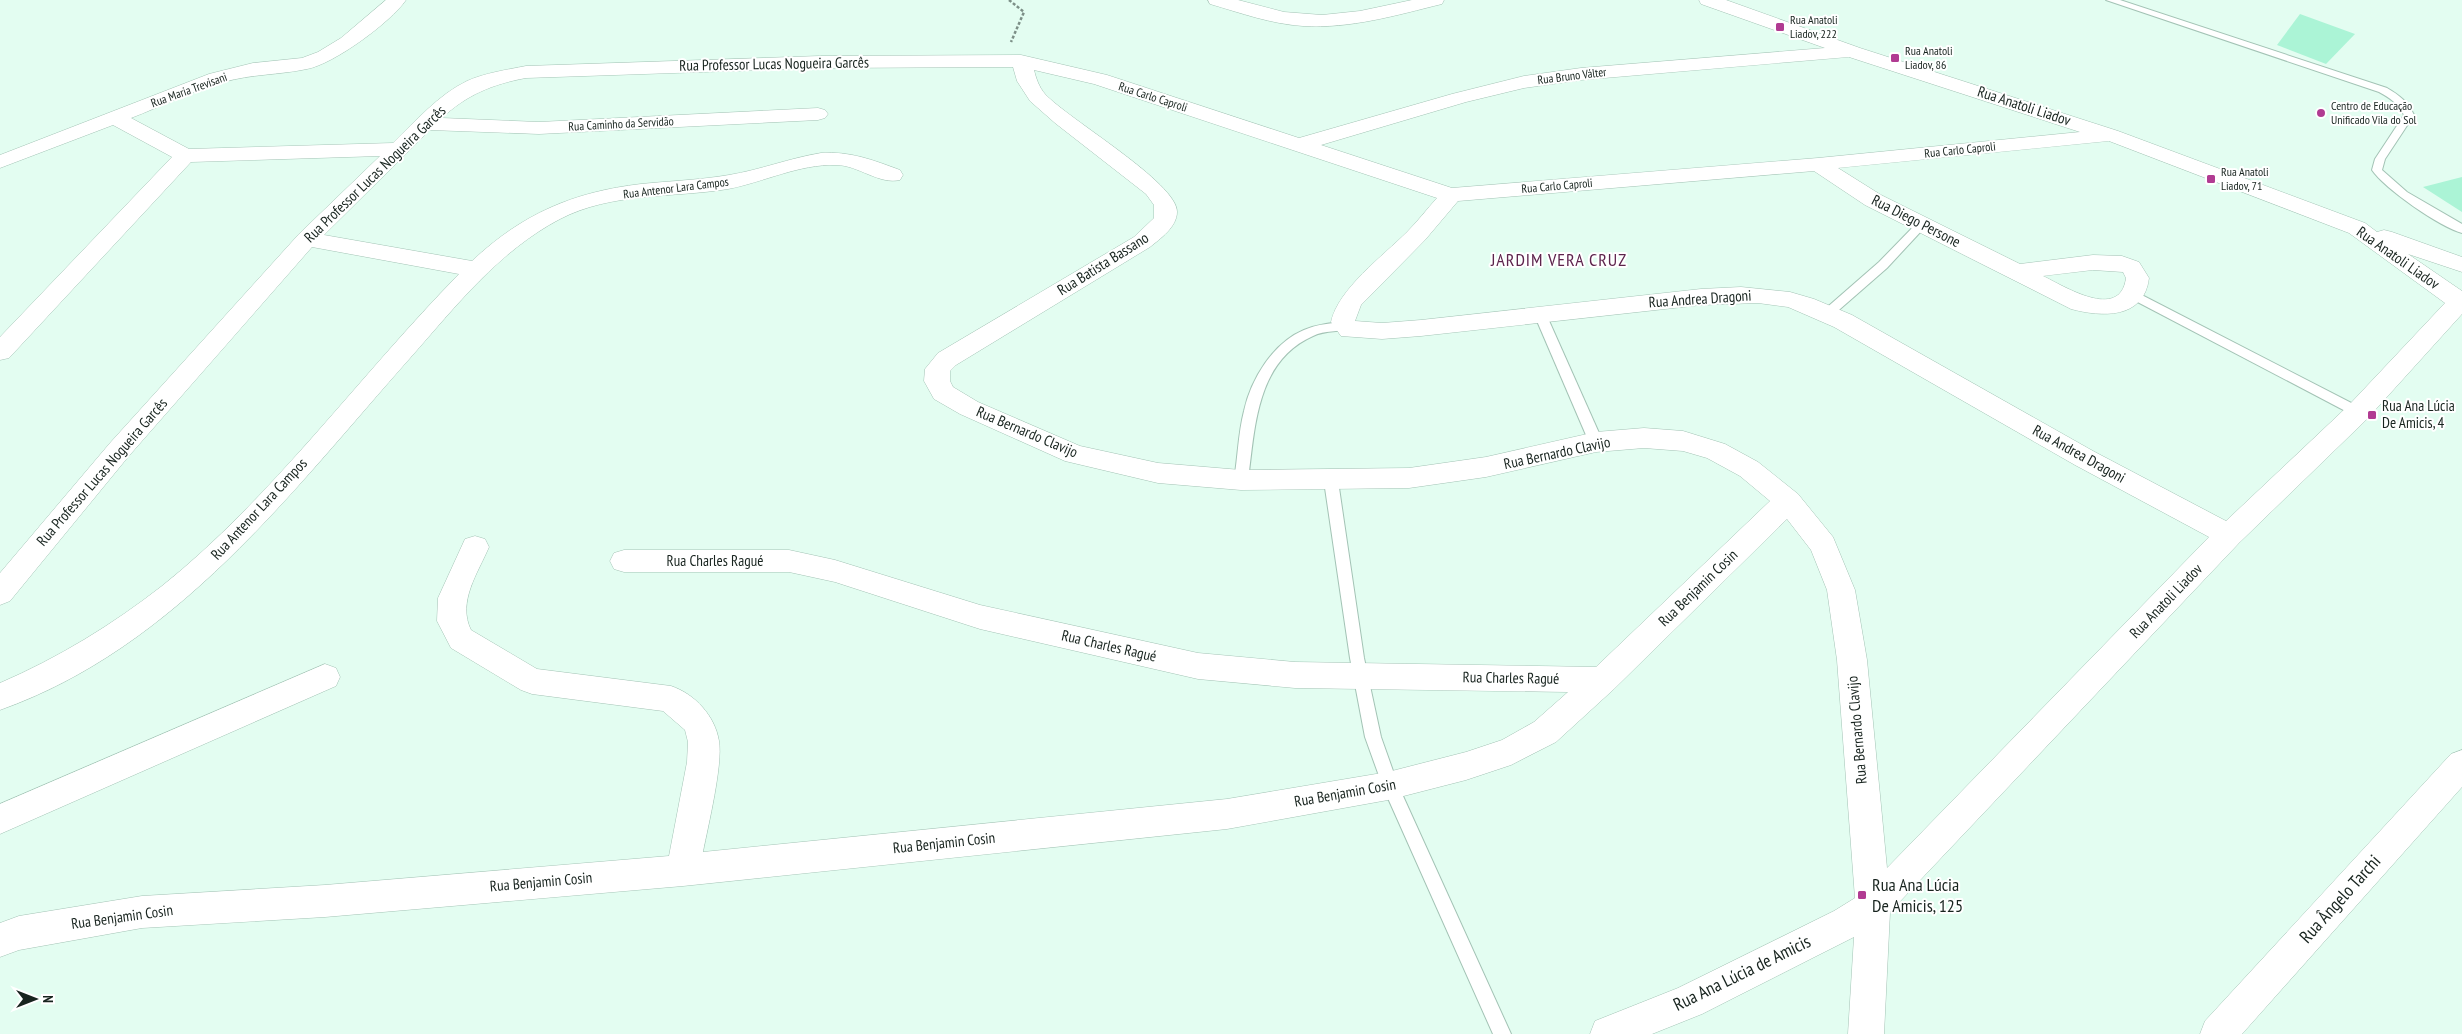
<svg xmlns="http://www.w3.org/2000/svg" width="2462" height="1034" font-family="'PT Sans Narrow',sans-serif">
	<rect width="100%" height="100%" fill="#e3fdf1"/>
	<!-- green -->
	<g fill="#abf4d6">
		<path d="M2300 14 2355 34 2326 64 2277 45Z"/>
		<path d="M2462 177V212L2423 187Z"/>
	</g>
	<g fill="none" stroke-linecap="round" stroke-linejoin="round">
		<!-- lane casing -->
		<g stroke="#a3c3b5" stroke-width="2">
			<g id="lane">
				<path d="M2106 0H2120L2387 88C2399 95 2408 102 2414 115L2385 159 2382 170 2407 192 2462 224V233C2440 227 2385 189 2372 170L2375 159 2404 115C2399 104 2390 98 2379 92Z"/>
				<path d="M1921 221 1925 223V227L1887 268 1832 316H1824L1822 313 1824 310 1879 262 1917 223Z"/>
				<path d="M2132 290 2363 409 2364 412 2363 415H2353L2128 297 2126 294Z"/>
				<path d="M1540 310 1546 314 1603 442 1601 445 1596 447 1589 442 1534 314Z"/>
				<path d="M1346 322 1352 326 1350 329C1338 332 1325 330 1313 336 1256 361 1255 428 1248 480L1246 484H1236L1234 480C1238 457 1238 434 1244 411 1251 379 1273 343 1304 330 1318 324 1331 323 1346 322Z"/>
				<path d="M1331 476 1338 481 1364 658 1381 737 1398 785 1511 1034H1493L1383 787 1365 737 1350 658 1324 481Z"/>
			</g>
		</g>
		<!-- street casing -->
		<g stroke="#a3c3b5" stroke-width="1">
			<g id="street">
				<path d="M386 0H406C391 22 334 64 307 69 279 75 251 74 224 82 192 91 162 106 131 118L189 149 393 143C416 121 438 95 467 81 485 73 506 70 526 66L820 56 1021 55 1107 75 1299 138 1452 94 1524 76 1581 68 1825 48 1701 4 1699 0H1726L1860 48 2118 131 2365 223 2377 232 2384 230 2392 232 2462 257V272L2408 254 2462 291V314L2367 419 2239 543 1890 912 1884 1034H1848L1854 937 1702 1014 1652 1034H1590L1595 1021 1678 988 1834 911 1855 898 1837 660 1827 590 1811 550 1787 519 1614 689 1556 742 1511 765 1466 780 1388 800 1227 829 683 886 325 917 142 928 19 950 0 957V923L19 916 142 896 325 885 669 856 687 762 688 742 685 730 663 711 532 694 521 690 451 648 437 621 438 598 465 539 475 536 485 539 489 547C478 573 457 602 471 630L537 669 671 686C695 694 715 716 719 741 723 765 708 826 703 852L1227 799 1388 772 1466 752 1502 740 1534 722 1568 692 1295 688 1198 679 980 629 835 582 789 572H624L614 569 610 561 614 553 624 550H789L835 560 980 605 1198 653 1295 662 1596 667 1770 501 1740 476 1707 458 1683 451 1644 448 1596 452 1486 477 1409 488 1241 490 1158 483 1065 461 960 414 934 399 924 381 925 369 938 353 1134 237 1154 218V205L1146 194 1055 123 1030 101 1017 81 1013 67 820 68 526 78C493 84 466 95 442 118L539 122 818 108 825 110 828 114 825 118 818 120 539 134 430 130 324 235 472 261C522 214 573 192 641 184 670 181 700 180 729 175 760 170 790 158 821 153 850 151 873 160 900 170L903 175 900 180C879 185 858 165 836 165 799 164 764 182 728 189 673 198 612 192 560 219 499 251 456 306 411 357 291 492 177 647 0 710V683C58 658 112 625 162 586 271 499 360 375 459 274L312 247 128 457 10 601 0 605V573L110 443 299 234 380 156 191 162 9 358 0 360V337L172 157 113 125 0 168V155L209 74 253 63 302 58 318 52 341 38ZM1849 57 2080 132 1818 158 1452 188 1321 145 1466 102 1524 88 1581 80ZM1034 70 1094 84 1437 198C1427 209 1417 222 1407 232 1383 256 1338 289 1331 322L1341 336 1382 339 1421 336 1701 305 1758 303 1788 307 1834 327 2075 465 2209 537 1887 868 1867 660 1855 590 1833 537 1798 494 1758 462 1725 444 1683 431 1644 428 1596 432 1486 457 1409 468 1241 470 1158 463 1080 446 978 402 953 387 950 381V371L956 365 1150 247C1160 239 1177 227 1177 212 1178 183 1068 119 1045 94 1039 87 1036 78 1034 70ZM2109 141 2349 233 2445 303 2349 405 2226 521 2093 451 1852 315 1814 299 1790 292 1741 287 1701 289 1421 320 1382 323 1355 321 1361 305 1425 240 1458 201 1814 171 1865 205 2071 309C2101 317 2144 320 2149 278L2139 262 2122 256 2093 255 2020 264 1881 195 1838 168ZM2093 270 2123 272 2126 278C2120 322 2064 286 2043 276Z"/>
				<path d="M1208 0H1238L1284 12 1322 15 1360 11 1412 0H1444L1442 4C1397 15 1350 29 1303 26 1271 24 1241 13 1210 4Z"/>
				<path d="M325 664 336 668 340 677 336 686 0 834V804Z"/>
				<path d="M2462 750V787L2242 1034H2200L2205 1021 2451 754Z"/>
			</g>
		</g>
		<!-- path -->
		<path stroke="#7c8f87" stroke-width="2.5" stroke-dasharray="3 2" stroke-linecap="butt" d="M1009 0 1024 12 1011 42"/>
		<!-- lane -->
		<use href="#lane" fill="#fff" fill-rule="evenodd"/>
		<!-- street -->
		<use href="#street" fill="#fff" fill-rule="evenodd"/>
	</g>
	<!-- markers -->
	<g fill="#b13b92" stroke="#fff" stroke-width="2">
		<rect x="1775" y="22" width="10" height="10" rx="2.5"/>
		<rect x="1890" y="53" width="10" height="10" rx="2.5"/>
		<circle cx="2321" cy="113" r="5"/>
		<rect x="2206" y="174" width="10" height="10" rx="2.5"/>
		<rect x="2367" y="410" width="10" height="10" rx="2.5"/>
		<rect x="1857" y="890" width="10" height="10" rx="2.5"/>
	</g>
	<g text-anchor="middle" stroke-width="4" stroke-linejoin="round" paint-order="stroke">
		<!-- far-poi labels -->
		<g font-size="12" fill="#18241f" stroke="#fff" text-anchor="start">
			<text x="1790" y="24">Rua Anatoli<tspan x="1790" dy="14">Liadov, 222</tspan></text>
			<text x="1905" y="55">Rua Anatoli<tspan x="1905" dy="14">Liadov, 86</tspan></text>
			<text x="2331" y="110">Centro de Educação<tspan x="2331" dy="14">Unificado Vila do Sol</tspan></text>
			<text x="2221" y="176">Rua Anatoli<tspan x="2221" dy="14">Liadov, 71</tspan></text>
		</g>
		<!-- far-street labels -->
		<g font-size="12" fill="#18241f" stroke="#fff">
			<text transform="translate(1572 76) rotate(-7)" y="4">Rua Bruno Válter</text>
			<text transform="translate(189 90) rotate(-20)" y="4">Rua Maria Trevisani</text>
			<text transform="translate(1153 97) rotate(18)" y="4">Rua Carlo Caproli</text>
			<text transform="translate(621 124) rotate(-3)" y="4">Rua Caminho da Servidão</text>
			<text transform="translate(1960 150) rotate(-6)" y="4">Rua Carlo Caproli</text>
			<text transform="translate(1557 186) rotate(-5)" y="4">Rua Carlo Caproli</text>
			<text transform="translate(676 188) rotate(-7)" y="4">Rua Antenor Lara Campos</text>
		</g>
		<!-- street labels -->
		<g font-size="15" fill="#18241f" stroke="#fff">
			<text transform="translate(774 64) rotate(-1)" y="5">Rua Professor Lucas Nogueira Garcês</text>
			<text transform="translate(2024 106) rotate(18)" y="5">Rua Anatoli Liadov</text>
			<text transform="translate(375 174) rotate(-44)" y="5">Rua Professor Lucas Nogueira Garcês</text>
			<text transform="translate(1916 221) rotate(27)" y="5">Rua Diego Persone</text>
			<text transform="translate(2398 258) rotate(35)" y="5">Rua Anatoli Liadov</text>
			<text transform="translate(1103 264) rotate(-32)" y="5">Rua Batista Bassano</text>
			<text transform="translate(1700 299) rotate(-4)" y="5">Rua Andrea Dragoni</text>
			<text transform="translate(1027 432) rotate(23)" y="5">Rua Bernardo Clavijo</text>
			<text transform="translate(1557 453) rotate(-12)" y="5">Rua Bernardo Clavijo</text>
			<text transform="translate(2079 454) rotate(29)" y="5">Rua Andrea Dragoni</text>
			<text transform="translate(102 472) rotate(-49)" y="5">Rua Professor Lucas Nogueira Garcês</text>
			<text transform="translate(259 509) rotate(-47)" y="5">Rua Antenor Lara Campos</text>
			<text x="715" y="566">Rua Charles Ragué</text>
			<text transform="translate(1698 588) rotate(-44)" y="5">Rua Benjamin Cosin</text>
			<text transform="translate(2166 601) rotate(-46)" y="5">Rua Anatoli Liadov</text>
			<text transform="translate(1109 646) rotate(13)" y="5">Rua Charles Ragué</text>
			<text transform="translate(1511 678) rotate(1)" y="5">Rua Charles Ragué</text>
			<text transform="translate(1857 730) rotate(-95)" y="5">Rua Bernardo Clavijo</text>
			<text transform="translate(1345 793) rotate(-10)" y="5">Rua Benjamin Cosin</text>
			<text transform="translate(944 843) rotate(-6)" y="5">Rua Benjamin Cosin</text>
			<text transform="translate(541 882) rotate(-5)" y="5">Rua Benjamin Cosin</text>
			<text transform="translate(122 917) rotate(-8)" y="5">Rua Benjamin Cosin</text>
		</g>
		<!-- poi labels -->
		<g font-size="15" fill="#18241f" stroke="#fff" text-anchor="start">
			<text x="2382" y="411">Rua Ana Lúcia<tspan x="2382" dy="17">De Amicis, 4</tspan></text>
		</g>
		<!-- quarter labels -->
		<g font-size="18" letter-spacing="1" fill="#5d244d" stroke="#fff">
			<text x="1559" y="266">JARDIM VERA CRUZ</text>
		</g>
		<!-- near-poi labels -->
		<g font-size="18" fill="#18241f" stroke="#fff" text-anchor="start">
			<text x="1872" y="891">Rua Ana Lúcia<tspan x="1872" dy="21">De Amicis, 125</tspan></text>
		</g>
		<!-- near-street labels -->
		<g font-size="18" fill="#18241f" stroke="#fff">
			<text transform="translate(2340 899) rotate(-48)" y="6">Rua Ângelo Tarchi</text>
			<text transform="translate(1742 973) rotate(-26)" y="6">Rua Ana Lúcia de Amicis</text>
		</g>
	</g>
	<!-- north arrow -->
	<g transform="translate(35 999) rotate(90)" stroke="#ffffff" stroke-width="4" paint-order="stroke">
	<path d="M0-4L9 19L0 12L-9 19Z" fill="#18241f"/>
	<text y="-8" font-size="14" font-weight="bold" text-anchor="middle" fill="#18241f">N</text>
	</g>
</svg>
